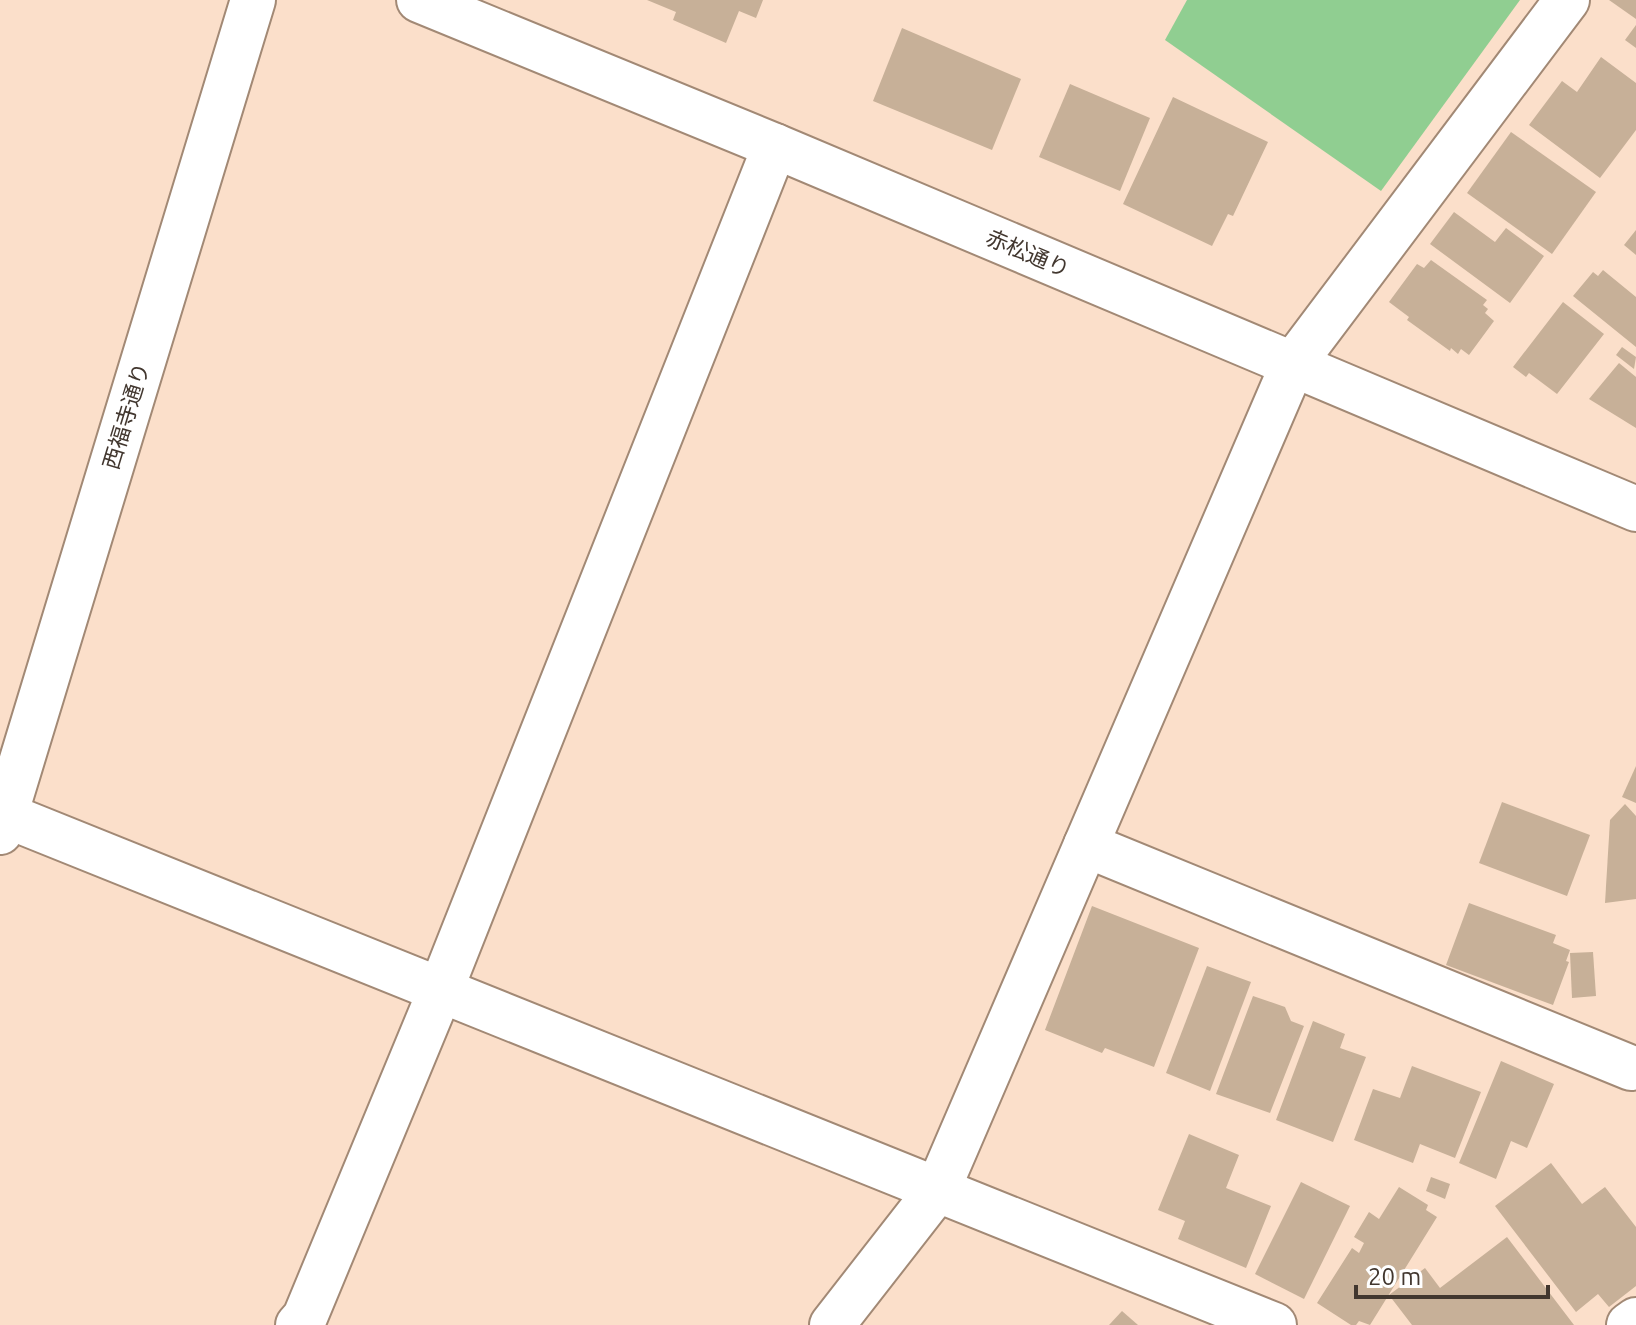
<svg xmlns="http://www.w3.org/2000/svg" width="1636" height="1325" font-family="Ubuntu,'Noto Sans JP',sans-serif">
	<rect width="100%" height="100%" fill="#fbdfca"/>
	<!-- green -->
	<path fill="#90ce91" d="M1187 0H1520L1381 191 1165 40Z"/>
	<!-- building -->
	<g fill="#c7b098">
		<path d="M647 0H763L756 18 739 11 726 43 673 20 676 12Z"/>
		<path d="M1609 0H1636V19Z"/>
		<path d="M1636 25V48L1625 40Z"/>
		<path d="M902 28 1021 79 992 150 873 101Z"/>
		<path d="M1601 57 1636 83V130L1600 178 1529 125 1562 81 1577 92Z"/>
		<path d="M1070 84 1150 118 1120 191 1039 157Z"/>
		<path d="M1173 97 1268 142 1233 216 1228 214 1212 246 1123 204Z"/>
		<path d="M1511 132 1596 192 1552 254 1467 193Z"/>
		<path d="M1454 212 1495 242 1506 228 1544 256 1510 303 1430 244Z"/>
		<path d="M1636 230V255L1624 245Z"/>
		<path d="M1431 260 1487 300 1483 305 1488 309 1485 313 1494 321 1469 355 1461 349 1458 354 1451 348 1450 351 1407 320 1409 317 1389 302 1417 264 1424 268Z"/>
		<path d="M1603 270 1636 297V347L1573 296 1593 272 1598 276Z"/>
		<path d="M1563 302 1604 334 1557 394 1529 373 1526 377 1513 367Z"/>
		<path d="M1622 347 1636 357 1634 369 1616 355Z"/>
		<path d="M1619 363 1636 377V428L1589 399Z"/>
		<path d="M1636 766V803L1622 797Z"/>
		<path d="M1502 802 1590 835 1567 896 1479 863Z"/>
		<path d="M1625 804 1636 816V899L1605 903 1610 820Z"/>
		<path d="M1469 903 1556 935 1553 943 1570 950 1566 961 1569 962 1553 1005 1446 965Z"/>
		<path d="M1092 906 1199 948 1154 1067 1105 1048 1102 1053 1045 1030Z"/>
		<path d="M1593 952 1596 996 1572 998 1570 953Z"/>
		<path d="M1207 966 1251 982 1210 1091 1166 1073Z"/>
		<path d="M1253 996 1285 1007 1291 1021 1304 1026 1270 1113 1216 1094Z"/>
		<path d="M1313 1021 1345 1034 1340 1048 1366 1057 1333 1142 1276 1120Z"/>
		<path d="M1501 1061 1554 1084 1527 1148 1511 1141 1496 1179 1459 1163Z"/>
		<path d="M1412 1066 1481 1092 1455 1158 1420 1144 1413 1163 1354 1140 1373 1089 1400 1098Z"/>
		<path d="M1189 1134 1239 1155 1226 1188 1271 1206 1246 1268 1178 1239 1185 1221 1158 1210Z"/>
		<path d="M1551 1163 1582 1204 1605 1187 1636 1227V1286L1609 1307 1598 1294 1576 1312 1495 1206Z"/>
		<path d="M1431 1177 1450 1184 1445 1199 1426 1191Z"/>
		<path d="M1301 1182 1350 1206 1304 1299 1255 1274Z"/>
		<path d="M1399 1187 1428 1205 1426 1210 1437 1217 1370 1325 1359 1321 1356 1325H1351L1317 1303 1352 1248 1359 1253 1364 1243 1354 1237 1369 1212 1379 1219Z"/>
		<path d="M1507 1237 1574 1325H1412L1389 1295 1425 1268 1440 1288Z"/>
		<path d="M1122 1311 1138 1325H1109Z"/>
	</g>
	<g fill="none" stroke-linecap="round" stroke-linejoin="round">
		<!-- minor casing -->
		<g stroke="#a28975" stroke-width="48">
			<g id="minor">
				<path d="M0 813 1274 1325"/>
				<path d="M1086 845 1631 1068"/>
				<path d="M298 1325 305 1317 441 989 775 146"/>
				<path d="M832 1325 938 1189 1293 364 1567 0"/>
				<path d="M1629 1325 1636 1320"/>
			</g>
		</g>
		<!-- tertiary casing -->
		<g stroke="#a28975" stroke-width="48">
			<g id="tertiary">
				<path d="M419 0 775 146 1636 509"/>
				<path d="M0 832 253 0"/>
			</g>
		</g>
		<!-- minor -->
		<use href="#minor" stroke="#fff" stroke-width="44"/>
		<!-- tertiary -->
		<use href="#tertiary" stroke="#fff" stroke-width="44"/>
	</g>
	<g text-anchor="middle" stroke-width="6" stroke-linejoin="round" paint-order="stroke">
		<!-- street labels -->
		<g font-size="22" fill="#42372f" stroke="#fff">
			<text transform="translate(1028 253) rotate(23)" y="8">赤松通り</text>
			<text transform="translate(126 416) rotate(-73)" y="8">西福寺通り</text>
		</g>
	</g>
	<!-- scale -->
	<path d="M1356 1285v12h192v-12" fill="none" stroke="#42372f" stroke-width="4"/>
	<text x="1368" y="1285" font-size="24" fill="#42372f" stroke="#ffffff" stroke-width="6" paint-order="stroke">20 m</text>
</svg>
